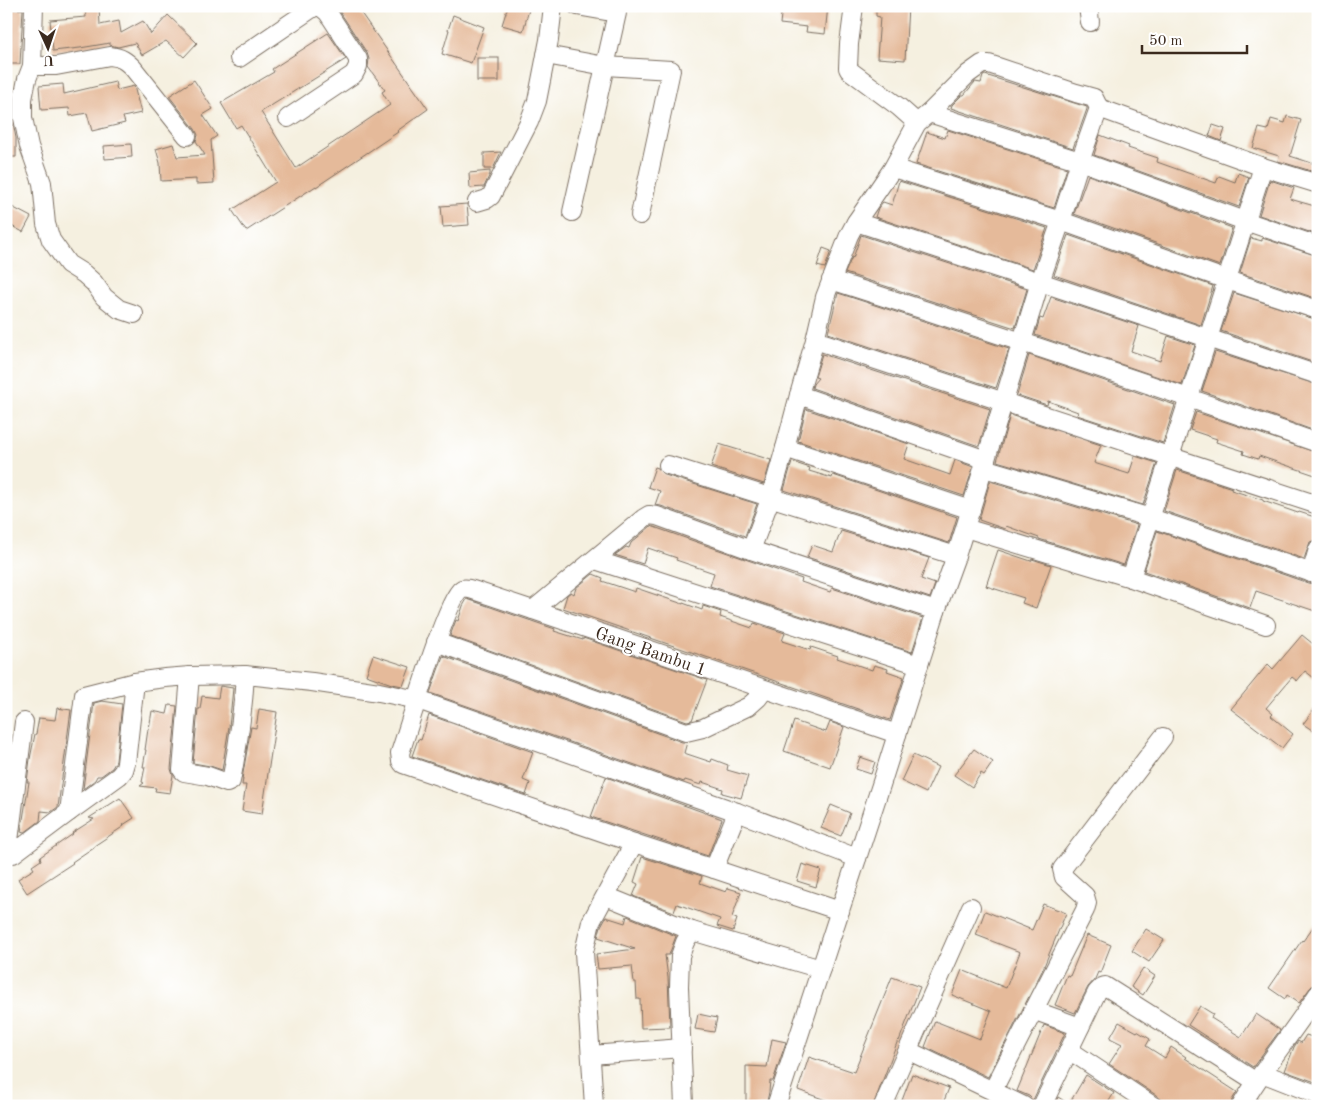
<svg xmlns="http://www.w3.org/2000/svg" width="1324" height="1112" font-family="'Old Standard TT',serif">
	<rect width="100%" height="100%" fill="#fff"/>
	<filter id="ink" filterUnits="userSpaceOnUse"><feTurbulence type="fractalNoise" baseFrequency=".02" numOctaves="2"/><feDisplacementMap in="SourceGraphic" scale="10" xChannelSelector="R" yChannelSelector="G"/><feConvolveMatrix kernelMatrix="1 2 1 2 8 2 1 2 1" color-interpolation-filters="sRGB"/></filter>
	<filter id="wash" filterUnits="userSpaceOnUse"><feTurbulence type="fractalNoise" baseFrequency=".0096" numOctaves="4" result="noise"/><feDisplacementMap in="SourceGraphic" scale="20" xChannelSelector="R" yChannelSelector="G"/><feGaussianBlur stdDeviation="1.12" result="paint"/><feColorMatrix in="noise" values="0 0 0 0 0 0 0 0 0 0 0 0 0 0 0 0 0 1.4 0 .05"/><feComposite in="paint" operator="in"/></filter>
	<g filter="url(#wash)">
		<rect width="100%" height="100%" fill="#f5f0e0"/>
		<g id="blocks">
			<!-- building -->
			<g fill="#e5ba9a">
				<path d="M85 6H99L100 25 119 21 121 33 143 21 151 34 168 15 197 43 184 57 166 41 142 55 135 43 118 47 110 45V43L80 48 53 51 50 20 86 17Z"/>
				<path d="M336 6H356L428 109 397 131 398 132 316 187V186L246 231 232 210 276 182 241 125 236 128 221 103 274 72 272 69 328 33 346 59 261 112 296 168 390 105 382 92 385 90 368 67 369 59 367 53Z"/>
				<path d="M508 6H530L523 31 502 25Z"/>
				<path d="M782 6H828L825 34 806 32 807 27 780 24Z"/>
				<path d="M876 6H908L905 60 877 58 880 17 876 16Z"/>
				<path d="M6 9H23L20 64H6Z"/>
				<path d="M453 15 484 27 471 63 442 54 449 30H448Z"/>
				<rect x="477" y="58" width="22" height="23"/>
				<path d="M985 75 1087 107V109L1073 148 951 108 952 105 962 95H964L975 82 981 83 983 76Z"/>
				<path d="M194 80 213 109 203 115 217 136 211 140 214 183 196 184V179L161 181 160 163 156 149 173 144 177 157 205 155 196 141 198 135 195 129 169 96Z"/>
				<path d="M115 82 117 90 134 86 141 113 123 117 125 123 92 131 87 113 70 116 69 108 41 110 39 86 63 84 64 94Z"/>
				<path d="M6 98H12V118L16 138V157H6Z"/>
				<path d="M1287 116 1301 120 1290 156 1318 165V173L1278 161 1279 156 1253 148 1259 128 1268 130 1271 119 1285 123Z"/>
				<path d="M1213 125 1225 129 1221 141 1209 136Z"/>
				<path d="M948 130 1067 168 1054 208 916 164 927 132 945 138Z"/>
				<path d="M1100 135 1129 146 1128 148 1158 158 1157 162 1216 183 1219 176 1235 182 1238 173 1249 177 1239 207 1094 155Z"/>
				<path d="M131 144 132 157 105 159 104 146Z"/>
				<path d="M501 152 493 169H484V153Z"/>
				<path d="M490 171V174L484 187 470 188 469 173Z"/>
				<path d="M1088 175 1232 228 1220 266 1074 214Z"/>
				<path d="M1270 180 1294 188 1290 199 1318 207V235L1259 215Z"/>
				<path d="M899 181 1047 228 1033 269 875 217 878 208 883 202 892 205Z"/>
				<path d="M467 204 469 225 443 227 441 206Z"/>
				<path d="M12 207 31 217 23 232 6 223V218Z"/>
				<path d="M861 235 1027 289 1015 328 845 273 852 257 853 258Z"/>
				<path d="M1068 235 1213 286 1201 325 1054 275Z"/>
				<path d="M1251 238 1262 241V238L1318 256V299L1240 273Z"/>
				<path d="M823 248 831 251 825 268 817 266Z"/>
				<path d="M838 293 1009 349 996 388 828 333Z"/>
				<path d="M1234 293 1318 320V364L1221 331Z"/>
				<path d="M1051 297 1139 326 1131 351 1160 361 1168 336 1195 345 1182 385 1035 335 1040 318 1043 319Z"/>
				<path d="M1215 352 1318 385V432L1202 391Z"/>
				<path d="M822 354 990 409 979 446 812 388 813 384 818 378 815 377Z"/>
				<path d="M1029 355 1175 405 1163 443 1077 415 1078 412 1048 401 1047 405 1017 395Z"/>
				<path d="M806 409 909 444 904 459 950 475 955 460 973 467 964 496 798 441Z"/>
				<path d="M1196 412 1318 453V476L1259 456 1258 459 1243 454 1244 451 1216 442 1217 439 1190 430Z"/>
				<path d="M1010 415 1101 445 1094 463 1129 474 1135 456 1157 463 1143 505 997 461Z"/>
				<path d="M719 444 771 460 764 484 711 467Z"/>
				<path d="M792 462 810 468 809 471 832 478 833 475 957 517 949 543 784 490Z"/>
				<path d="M655 467 658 468 661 472 665 475 757 504 745 536 661 506 655 505 660 491 648 487Z"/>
				<path d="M1177 470 1232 488 1231 490 1263 500V501L1298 513 1299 512 1318 518V539L1310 542 1304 559 1164 511Z"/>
				<path d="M990 481 1137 525 1124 565 1039 539V538L1006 526 1005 529 979 520Z"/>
				<path d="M651 526 802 579 801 582 830 592 832 588 923 618 912 652 710 586 714 573 676 560 677 558 648 548 643 564 615 555 626 547 629 548 631 543Z"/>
				<path d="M841 531 929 558 921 579 935 584 930 598 807 557 812 545 833 552Z"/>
				<path d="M1157 531 1308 583 1318 585V612L1256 591 1250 608 1144 571Z"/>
				<path d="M998 550 1031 561 1032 559 1051 565 1036 608 1022 603 1024 598 986 586Z"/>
				<path d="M593 574 603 578 602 581 635 592 636 588 683 604V603L702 610 703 606 721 612 720 617 752 628 754 623 785 633 782 641 810 650 811 647 838 656 837 658 872 670 874 665 888 669 887 671 904 677 890 720 563 608 567 595 571 592 574 594 576 588Z"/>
				<path d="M467 599 555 629 554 631 583 640V638L707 680 692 720 687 721 450 636 456 620 458 621 463 606Z"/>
				<path d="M1302 635 1318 648V681L1305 671 1297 681 1292 677 1266 708 1273 714 1271 716 1293 734 1282 748 1231 709 1268 664 1273 669Z"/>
				<path d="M373 655 410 667 403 686 392 684 366 675Z"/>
				<path d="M443 656 682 742H687L684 753 711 762 712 759 728 765 727 770 748 776 741 798 722 793 723 789 702 782 701 785 685 780 684 782 430 693Z"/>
				<path d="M220 686 233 688 229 727 222 770 210 766 193 763 198 709H200L202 696 218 698Z"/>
				<path d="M102 701 122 704 116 761 112 768 101 776H97L95 780 83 789 94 703Z"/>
				<path d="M1318 704V734L1303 724Z"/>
				<path d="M169 705 177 706 171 769 173 775 170 793 155 791 156 788 140 786 144 783 142 782 145 767H143L146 750H145L148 729H149L152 711 167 714Z"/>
				<path d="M57 708 71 710 58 807 51 812 41 811 40 821 24 833 21 832 29 782H27L30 759 35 734H36L39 718 55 720Z"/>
				<path d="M259 709 277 712 262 814 242 811 246 785H242L243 779H242L251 727 256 728Z"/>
				<path d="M429 715 533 752 523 780 530 783 526 795 412 756 418 739 421 740Z"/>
				<path d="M794 721 826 732 830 722 844 727 830 767 784 751Z"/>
				<path d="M974 749 993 762 984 775 981 773 972 787 954 775Z"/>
				<path d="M913 755 938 767 926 793 901 781Z"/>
				<path d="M860 757 875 762 871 774 856 769Z"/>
				<path d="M606 777 722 819 708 856 591 817Z"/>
				<path d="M120 798 134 818 123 825 124 826 94 846V847L72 862 73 863 27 893 18 879 34 869 32 866 41 860 40 857 73 834 72 833 94 819 89 818Z"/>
				<path d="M831 805 850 813 841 836 821 828Z"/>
				<path d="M642 857 702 876 700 883 726 892 728 888 741 892 732 917 737 919 733 931 717 926 720 919 677 904 674 912 633 896 638 884 634 882Z"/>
				<path d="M802 864 821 870 816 887 797 881Z"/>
				<path d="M1043 904 1066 913 1042 971 988 1077 925 1047 935 1021 980 1039 991 1011 952 995 962 970 1006 988 1020 952 976 935 985 911 1032 930Z"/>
				<path d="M627 916 676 936 669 955H665L668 978 670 1027 641 1028 640 999H637L636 982H634L632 966 598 969 596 954 635 949 598 937 601 926 606 917 625 923Z"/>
				<path d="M1318 920V984L1313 985 1310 988 1299 1003 1287 995 1285 999 1269 988 1302 940 1303 941Z"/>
				<path d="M1146 929 1164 940 1149 962 1132 951Z"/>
				<path d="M1087 935 1111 945 1100 973 1098 972 1095 979 1088 987 1075 1013 1055 1005 1067 975 1070 976Z"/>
				<path d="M1143 968 1155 976 1143 995 1131 987Z"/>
				<path d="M892 977 920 987 899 1041 898 1040 873 1106H842L798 1090 809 1057 854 1072Z"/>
				<path d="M1200 1006 1213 1014 1211 1018 1241 1037 1256 1014 1280 1030 1253 1067 1188 1025Z"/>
				<path d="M698 1014 717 1018 714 1032 695 1029Z"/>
				<path d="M1119 1022 1137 1032V1031L1150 1039 1146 1046 1165 1058 1171 1047 1186 1057 1185 1058 1237 1092 1232 1100 1230 1106H1167L1163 1103 1159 1097 1109 1064 1122 1044 1110 1038Z"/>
				<path d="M1044 1025 1065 1033 1033 1100 1029 1096 1017 1091Z"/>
				<path d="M1306 1035 1318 1039V1083L1285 1071 1294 1047 1298 1041 1301 1043Z"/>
				<path d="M772 1039 786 1042 773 1081H770L769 1092 766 1106H746V1066L767 1067Z"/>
				<path d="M912 1074 949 1088 942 1106H895L897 1101 901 1103Z"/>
				<path d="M1086 1075 1114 1093 1106 1106H1054L1058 1097 1069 1104Z"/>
			</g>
		</g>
	</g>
	<g filter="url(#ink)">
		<use href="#blocks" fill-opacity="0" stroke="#7c6f62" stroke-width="1"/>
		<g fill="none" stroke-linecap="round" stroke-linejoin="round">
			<!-- minor casing -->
			<g stroke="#7c6f62" stroke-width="20">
				<g id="minor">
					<path d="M34 6 32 66 27 79 23 99V118L29 146 42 183 46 224 51 240 68 264 84 274 94 283 104 297 119 309 134 314"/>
					<path d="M854 6 849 44 848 68 849 70 899 107 917 123"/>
					<path d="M1088 6 1090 22"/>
					<path d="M546 55 605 66 671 70 640 215"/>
					<path d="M239 58 314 7H321L328 13 358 59V66L354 74 288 118"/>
					<path d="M32 66H56L110 56C121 57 126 61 133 68L187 136"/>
					<path d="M1099 108 1263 167 1318 184"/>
					<path d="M929 113 1080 161 1245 221 1318 246"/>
					<path d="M893 168 1061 221 1227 280 1318 310"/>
					<path d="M477 202 487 199 491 196 529 122 537 101 549 40 553 6"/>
					<path d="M572 212 617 13 577 6"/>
					<path d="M856 222 1040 282 1318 375"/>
					<path d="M831 280C994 332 1156 386 1318 443"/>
					<path d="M815 340 1318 505"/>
					<path d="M799 395 986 460"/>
					<path d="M785 448 971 510"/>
					<path d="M668 465 956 556"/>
					<path d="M984 468 1151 518 1318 575"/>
					<path d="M965 528 1131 578 1266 625"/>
					<path d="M751 550 771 497 785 448 799 395 815 340 825 297 849 235 856 222 893 168 917 123 929 113 968 74 982 64H989L1076 93 1094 98 1099 108 1080 161 1061 221 1040 282 965 528 956 556 936 611 881 785 776 1106"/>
					<path d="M595 560 919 665"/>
					<path d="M1311 573 1318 549"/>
					<path d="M1131 578 1263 167"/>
					<path d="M533 610 644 518 649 515 657 516 751 550 936 611"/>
					<path d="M436 642 686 732 703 728 749 706 758 698 764 690"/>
					<path d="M190 676 182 770 184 772 208 776 227 783 231 781C238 746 243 711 245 675"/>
					<path d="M24 722 8 849 10 854H13L69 812 119 776 124 770 126 763 135 682"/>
					<path d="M69 812 84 695 135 682 165 678 190 676 245 675 312 682 379 692 418 700 737 812 857 858"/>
					<path d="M634 843 403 764 401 761 400 753C408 730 447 597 462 589 465 588 470 589 473 590L533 610 897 734"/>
					<path d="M714 869 737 812"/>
					<path d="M606 896 692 931 821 969"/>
					<path d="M1033 1010 1080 1027"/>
					<path d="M1069 1050 1153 1106"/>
					<path d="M909 1051 1024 1106"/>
					<path d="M591 1055 682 1048"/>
					<path d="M1262 1073 1318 1095"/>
					<path d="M993 1090 1085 910 1087 903 1085 896 1064 877 1062 869 1163 737"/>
					<path d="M594 1106 584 952 591 922 634 843 714 869 840 911"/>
					<path d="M684 1106 679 987 680 956 685 942 692 931"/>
					<path d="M883 1106 971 907"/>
					<path d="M1042 1106 1097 992 1102 987 1105 986 1255 1081"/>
					<path d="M1241 1106C1264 1067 1293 1032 1318 994"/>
				</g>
			</g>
			<!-- minor -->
			<use href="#minor" stroke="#fff" stroke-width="18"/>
		</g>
	</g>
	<g text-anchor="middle" stroke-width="4" stroke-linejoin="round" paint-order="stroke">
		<!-- street labels -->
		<g font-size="18" fill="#3b2a1e" stroke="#fff">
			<text transform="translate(651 651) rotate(19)" y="6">Gang Bambu 1</text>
		</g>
	</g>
	<!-- margin -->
	<rect width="1324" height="1112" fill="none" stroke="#fff" stroke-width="25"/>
	<!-- north arrow -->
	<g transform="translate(48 48) rotate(177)" stroke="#ffffff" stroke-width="4" paint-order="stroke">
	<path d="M0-4L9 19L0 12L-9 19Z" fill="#3b2a1e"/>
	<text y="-8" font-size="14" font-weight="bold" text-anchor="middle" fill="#3b2a1e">U</text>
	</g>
	<!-- scale -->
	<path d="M1142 45v8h105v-8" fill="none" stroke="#3b2a1e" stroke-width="2.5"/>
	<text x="1149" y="45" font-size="15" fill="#3b2a1e" stroke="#ffffff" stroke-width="4" paint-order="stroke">50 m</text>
</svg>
